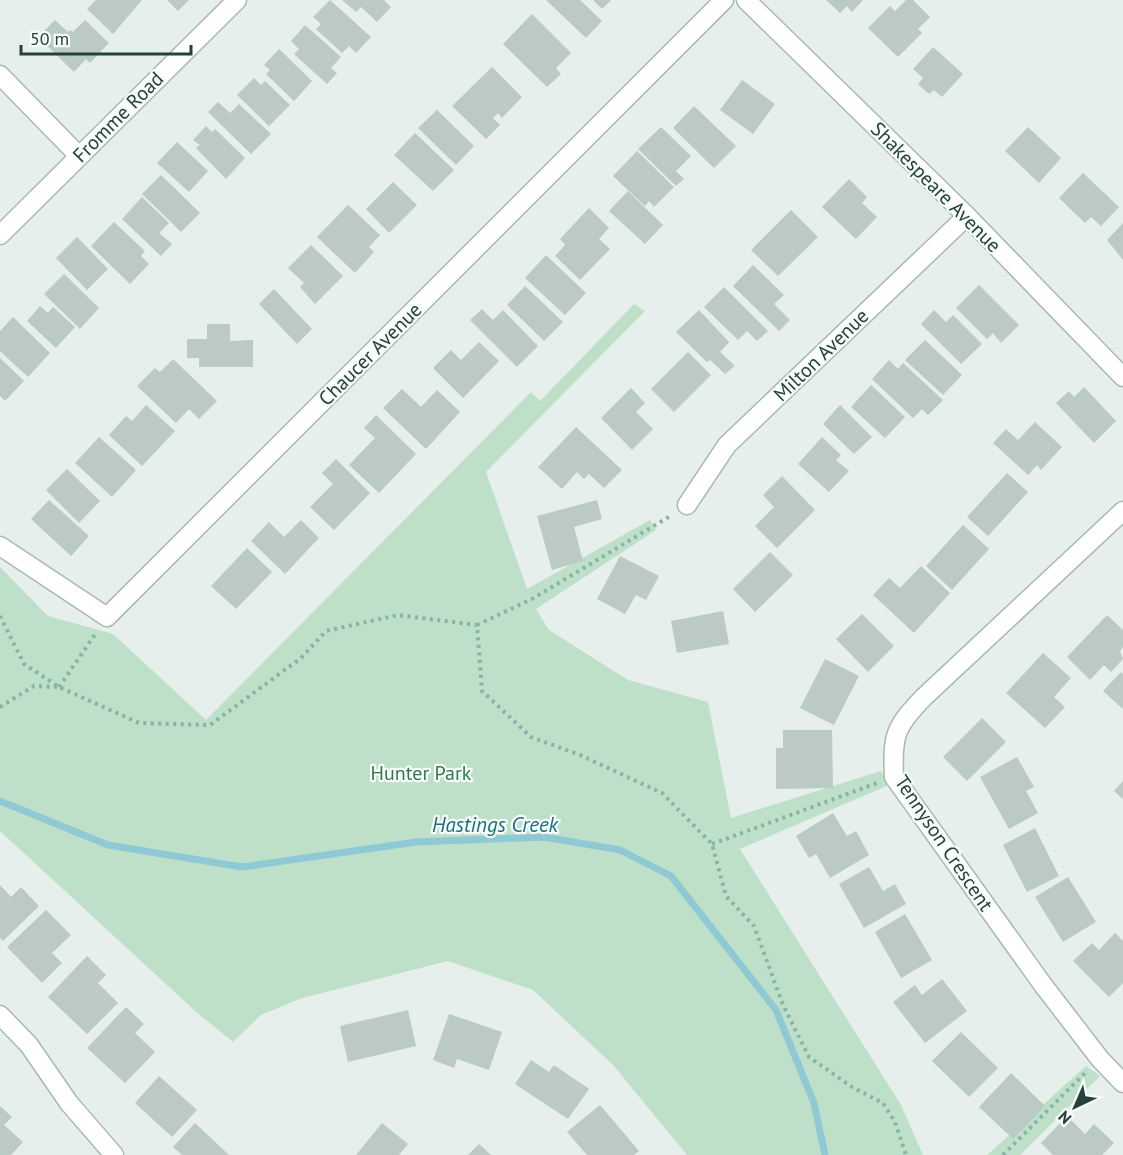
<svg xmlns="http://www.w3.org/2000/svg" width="1123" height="1155" font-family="'PT Sans',sans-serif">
	<rect width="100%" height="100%" fill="#e6efeb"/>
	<!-- green -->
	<g fill="#bfe0c8">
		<path d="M634 304 645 311 486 472 527 589 650 520 656 530 536 609 549 630 628 680 708 702 731 818 881 771 889 785 740 849 901 1105 923 1155H687L613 1065 533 990 448 961 299 999 261 1015 233 1042 194 1010 0 831V567L48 616 113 634 206 720 531 392 540 401Z"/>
		<path d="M1086 1066 1100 1076 1020 1155H987Z"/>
	</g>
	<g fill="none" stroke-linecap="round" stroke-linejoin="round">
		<!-- stream -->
		<path stroke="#8ec9d4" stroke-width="7" d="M0 801 108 845 242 867 416 842 544 837 620 850 671 876 776 1010 814 1103 825 1155"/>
	</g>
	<!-- building -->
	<g fill="#bbcac4">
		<path d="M96 0H142L113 34 87 9Z"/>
		<path d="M167 0H189L178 11Z"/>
		<path d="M330 0 371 37 356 53 349 46 342 53 316 29 321 24 313 17Z"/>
		<path d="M342 0H384L391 7 377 22 361 7 356 12Z"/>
		<path d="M546 0H580L602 21 586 38Z"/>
		<path d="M593 0H611L602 9Z"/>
		<path d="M826 0H863L852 12 847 6 840 13Z"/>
		<path d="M906 0H913L930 17 918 29 922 33 898 57 868 28 890 6 895 11Z"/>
		<path d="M532 14 571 53 556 68 561 74 547 87 503 44Z"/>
		<path d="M55 20 68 32 70 30 73 32 85 20 109 43 90 63 86 59 74 72 38 37Z"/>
		<path d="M305 25 341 57 331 68 337 73 327 84 294 54 299 49 291 41Z"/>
		<path d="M933 47 963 74 942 97 934 90 929 94 918 84 923 78 913 69Z"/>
		<path d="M279 49 312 81 294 101 266 74 270 70 264 65Z"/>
		<path d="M492 67 522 97 502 118 498 113 493 118 500 125 486 139 452 106Z"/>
		<path d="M254 78 261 85 265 81 290 105 269 126 237 95Z"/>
		<path d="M742 80 775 104 753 134 720 110Z"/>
		<path d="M218 102 230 113 239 104 271 134 251 154 208 112Z"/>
		<path d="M694 106 736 146 714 168 673 128Z"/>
		<path d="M437 110 474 146 456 165 418 128Z"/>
		<path d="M206 126 212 132 215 129 245 158 226 179 196 148 200 145 193 140Z"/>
		<path d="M661 127 691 156 676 171 684 179 676 186 638 149Z"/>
		<path d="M1028 127 1061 158 1039 183 1005 151Z"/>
		<path d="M415 133 454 170 433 191 394 155Z"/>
		<path d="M177 142 208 171 189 192 157 163Z"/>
		<path d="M637 151 674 187 654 207 649 201 645 206 613 176Z"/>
		<path d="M1083 173 1119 207 1101 226 1091 217 1085 223 1059 198Z"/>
		<path d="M161 175 200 213 181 232 142 194Z"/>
		<path d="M849 179 867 197 862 203 877 217 856 239 822 207Z"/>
		<path d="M393 182 417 205 389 233 366 209Z"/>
		<path d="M628 191 663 225 645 244 609 211Z"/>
		<path d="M142 197 169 223 159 233 172 244 161 256 122 219Z"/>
		<path d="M348 205 380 235 369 247 374 252 355 273 317 237Z"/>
		<path d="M589 208 609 228 599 239 610 249 580 280 555 256 565 245 560 239Z"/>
		<path d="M791 210 818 237 778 276 751 250Z"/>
		<path d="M114 222 145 251 141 256 149 264 130 284 91 246Z"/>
		<path d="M1123 223V260L1107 240Z"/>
		<path d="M77 237 108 269 87 290 56 258Z"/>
		<path d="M311 245 343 276 315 304 300 287 304 283 288 268Z"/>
		<path d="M546 255 586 293 565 315 525 278Z"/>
		<path d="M753 265 784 295 774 304 790 320 779 331 733 286Z"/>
		<path d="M64 274 99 308 80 329 44 294Z"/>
		<path d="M979 285 1019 325 1001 343 993 333 987 339 956 308Z"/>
		<path d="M525 286 563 322 544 341 507 305Z"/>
		<path d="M724 287 768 331 757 341 747 331 738 340 704 307Z"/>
		<path d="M274 289 312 329 297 344 259 304Z"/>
		<path d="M40 306 48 313 53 307 75 327 56 348 27 321Z"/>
		<path d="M482 309 493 320 503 310 538 346 517 367 470 320Z"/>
		<path d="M699 310 729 342 720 352 735 366 725 374 710 360 707 362 676 332Z"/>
		<path d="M934 310 946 322 953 315 982 344 961 364 921 324Z"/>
		<path d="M13 317 50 353 28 377 0 351V331Z"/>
		<path d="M207 324H230V341L253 340V367H199V358H187V339H207Z"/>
		<path d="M925 340 962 375 943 395 905 360Z"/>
		<path d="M479 342 499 361 463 398 433 368 451 350 461 360Z"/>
		<path d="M688 352 711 375 674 412 651 389Z"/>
		<path d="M0 358 24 381 5 401 0 396Z"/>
		<path d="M173 359 217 401 199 419 189 409 176 423 137 386 155 368 160 372Z"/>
		<path d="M889 360 898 369 903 363 943 400 928 415 922 409 913 418 872 379Z"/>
		<path d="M871 385 905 417 885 438 851 407Z"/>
		<path d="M1084 387 1116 421 1094 443 1056 403 1069 391 1074 397Z"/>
		<path d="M631 388 645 403 636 412 653 429 632 450 601 418Z"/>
		<path d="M402 389 421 407 437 390 460 412 426 449 383 408Z"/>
		<path d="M146 405 175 431 142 466 109 435 126 416 132 421Z"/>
		<path d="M840 405 872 437 854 454 823 424Z"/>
		<path d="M376 415 416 454 379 493 349 465 375 438 364 428Z"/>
		<path d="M1035 422 1062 447 1041 470 1037 465 1028 475 993 443 1006 429 1018 440Z"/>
		<path d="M576 427 622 470 604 488 589 474 584 479 577 472 562 489 538 467Z"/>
		<path d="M99 437 136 470 112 497 75 463Z"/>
		<path d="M822 437 841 455 836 460 849 471 829 492 798 464Z"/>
		<path d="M336 459 370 493 334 530 310 507 333 484 322 473Z"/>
		<path d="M67 469 100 501 79 523 46 490Z"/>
		<path d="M1007 473 1028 492 988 536 967 517Z"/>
		<path d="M782 476 815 510 777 548 755 526 774 507 763 495Z"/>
		<path d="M49 500 89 536 71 556 31 519Z"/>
		<path d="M597 500 602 519 574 527 583 561 552 570 537 516Z"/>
		<path d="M301 520 319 538 285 574 251 541 269 522 284 537Z"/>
		<path d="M963 525 989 549 952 590 926 566Z"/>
		<path d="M247 548 272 572 236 609 211 586Z"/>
		<path d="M770 552 793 575 755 612 733 589Z"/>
		<path d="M620 556 659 576 646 600 636 595 625 614 597 599Z"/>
		<path d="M921 566 950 593 914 633 873 595 889 578 900 588Z"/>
		<path d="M723 611 729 644 677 653 671 621Z"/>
		<path d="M862 614 894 646 868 672 836 639Z"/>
		<path d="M1107 615 1123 630V647L1120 651 1123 659 1111 672 1104 665 1090 680 1067 657Z"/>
		<path d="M1043 653 1071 678 1054 697 1065 707 1045 728 1006 693Z"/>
		<path d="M825 659 859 676 834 725 800 708Z"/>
		<path d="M1121 672 1123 674V709L1103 691Z"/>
		<path d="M982 718 1006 742 967 781 943 757Z"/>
		<path d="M783 730H832L833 788 776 789V748H783Z"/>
		<path d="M1017 757 1034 787 1026 791 1038 813 1009 829 980 777Z"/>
		<path d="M1123 781V799L1114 791Z"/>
		<path d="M833 813 847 836 856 831 869 855 830 878 816 854 809 858 796 836Z"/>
		<path d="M1035 828 1059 876 1027 892 1003 845Z"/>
		<path d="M869 867 883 891 895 884 906 904 864 928 839 884Z"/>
		<path d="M1068 877 1096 922 1063 942 1035 897Z"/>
		<path d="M0 885 11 897 21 887 39 906 3 941 0 938Z"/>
		<path d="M46 910 71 935 52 953 62 963 42 983 7 947Z"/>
		<path d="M905 914 932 960 901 978 875 932Z"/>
		<path d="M1115 933 1123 941V983L1109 997 1073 961 1092 943 1099 950Z"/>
		<path d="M87 956 106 975 98 983 118 1003 87 1034 48 997Z"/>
		<path d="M942 979 967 1011 925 1043 893 1002 915 985 922 995Z"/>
		<path d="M126 1007 144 1024 135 1033 155 1052 125 1083 87 1048Z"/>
		<path d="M408 1010 416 1046 348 1062 340 1026Z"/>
		<path d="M449 1014 502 1032 489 1070 457 1059 454 1068 433 1060Z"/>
		<path d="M961 1032 998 1068 969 1097 932 1061Z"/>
		<path d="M531 1060 549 1072 554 1065 589 1089 568 1119 515 1084Z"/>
		<path d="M1011 1073 1045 1106 1013 1139 979 1107Z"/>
		<path d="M159 1076 197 1110 172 1137 135 1103Z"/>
		<path d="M600 1105 639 1151 634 1155H587L567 1132Z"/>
		<path d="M0 1106 12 1117 4 1125 23 1142 11 1155H0Z"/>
		<path d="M1067 1116 1085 1134 1094 1124 1114 1143 1102 1155H1053L1041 1143Z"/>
		<path d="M195 1123 229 1155H182L173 1147Z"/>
		<path d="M382 1123 408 1144 399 1155H356Z"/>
		<path d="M479 1144 491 1155H468Z"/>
	</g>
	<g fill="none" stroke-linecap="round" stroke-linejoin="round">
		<!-- minor casing -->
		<g stroke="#a8b8b2" stroke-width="21">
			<g id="minor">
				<path d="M746 0 967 216 1123 377"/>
				<path d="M0 75 79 156"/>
				<path d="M0 235 237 0"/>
				<path d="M687 505 727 445 967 216"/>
				<path d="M1123 511 924 697C895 727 892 735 894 777L1043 985 1100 1059 1123 1083"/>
				<path d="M0 546 107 617 724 0"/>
				<path d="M0 1015 29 1045 69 1103 114 1155"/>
			</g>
		</g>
		<!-- path -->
		<g stroke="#86b3a5" stroke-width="4" stroke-dasharray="3 4.5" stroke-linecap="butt">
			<path d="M0 616 24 664 59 687 139 723 210 725 301 658 326 631 398 615 477 625 482 691 531 737 580 755 662 793 712 844 726 896 754 926 783 1005 809 1057 852 1087 883 1103 895 1122 906 1155"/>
			<path d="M477 625 532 599 672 515"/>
			<path d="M59 687 96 633"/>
			<path d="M0 707 34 686 58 687"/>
			<path d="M712 844 877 783"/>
			<path d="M1003 1155 1087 1071"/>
		</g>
		<!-- minor -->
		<use href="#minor" stroke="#fff" stroke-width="18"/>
	</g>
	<g text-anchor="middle" stroke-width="4.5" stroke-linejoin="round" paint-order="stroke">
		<!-- street labels -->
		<g font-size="20" fill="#24423a" stroke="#f7fbf9">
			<text transform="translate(118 117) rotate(-45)" y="7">Fromme Road</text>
			<text transform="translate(936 187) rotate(45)" y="7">Shakespeare Avenue</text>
			<text transform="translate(370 354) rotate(-45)" y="7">Chaucer Avenue</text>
			<text transform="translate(821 355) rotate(-44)" y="7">Milton Avenue</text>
			<text transform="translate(944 843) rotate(56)" y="7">Tennyson Crescent</text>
		</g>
		<!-- park labels -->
		<g font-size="20" fill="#2d7a4b" stroke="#f7fbf9">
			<text x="421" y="780">Hunter Park</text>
		</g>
		<!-- water labels -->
		<g font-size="21" font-style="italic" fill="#1c6f80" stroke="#f7fbf9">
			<text x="495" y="832">Hastings Creek</text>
		</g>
	</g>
	<!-- north arrow -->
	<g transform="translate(1075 1107) rotate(224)" stroke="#f7fbf9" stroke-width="4.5" paint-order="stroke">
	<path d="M0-4.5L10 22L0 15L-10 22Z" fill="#24423a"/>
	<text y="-9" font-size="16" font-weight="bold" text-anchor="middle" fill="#24423a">N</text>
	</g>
	<!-- scale -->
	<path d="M21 45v9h170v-9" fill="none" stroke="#24423a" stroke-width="3"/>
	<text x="30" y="45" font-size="18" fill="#24423a" stroke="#f7fbf9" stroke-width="4.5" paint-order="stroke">50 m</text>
</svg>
